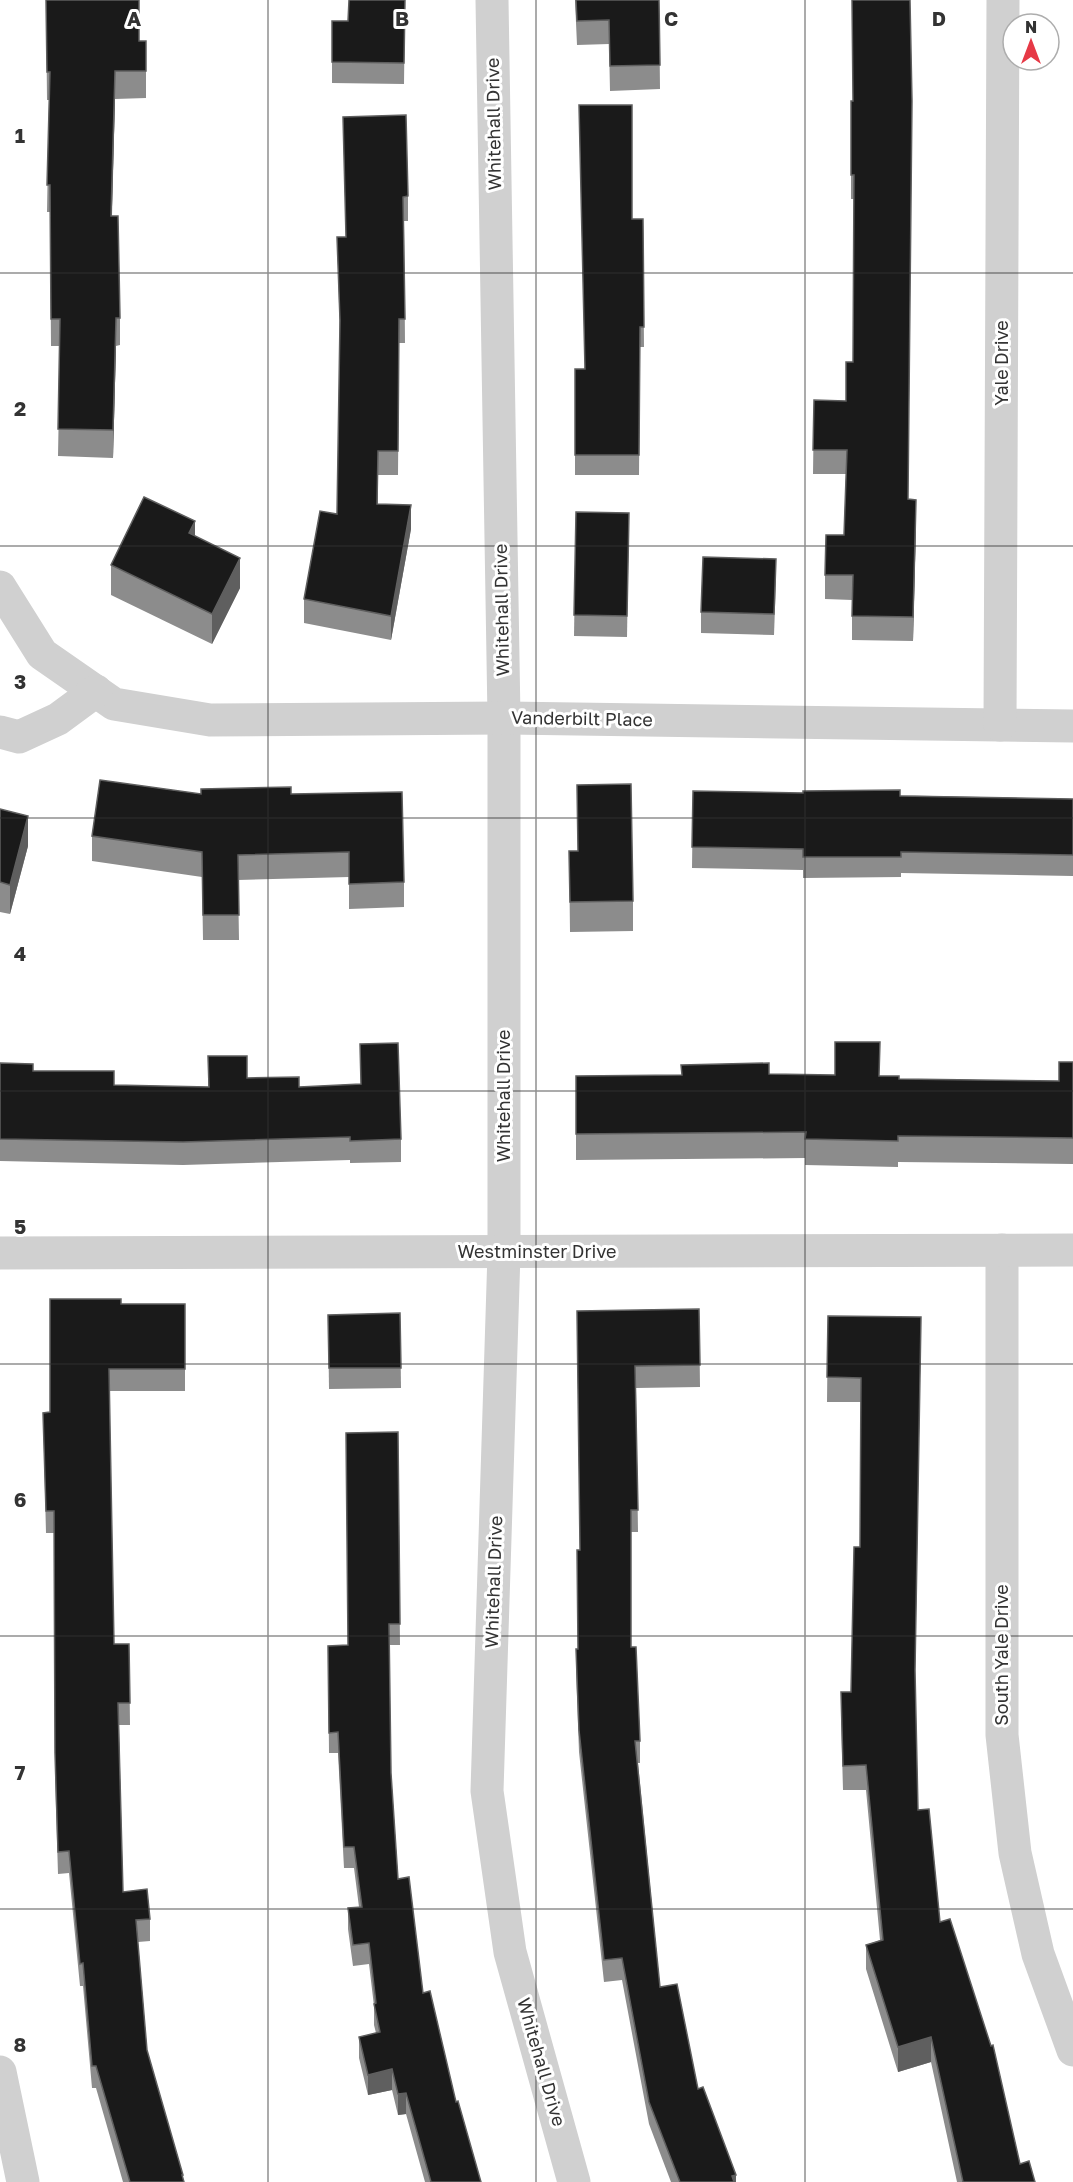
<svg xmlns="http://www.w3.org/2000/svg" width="1073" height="2182" font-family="'Golos Text',sans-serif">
	<rect width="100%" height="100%" fill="#fff"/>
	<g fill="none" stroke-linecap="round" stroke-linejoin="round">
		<!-- minor -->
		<g stroke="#d0d0d0" stroke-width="33">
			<path d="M492 0 504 718V1253L487 1791 510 1952 574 2182"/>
			<path d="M0 587 42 654 114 704 210 720 504 718 1073 726"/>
			<path d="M1000 725 1003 0"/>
			<path d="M0 732 19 737 58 719 96 691"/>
			<path d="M1002 1250V1735L1015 1853 1038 1954 1073 2050"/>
			<path d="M0 1253 1073 1250"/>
			<path d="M0 2072 23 2182"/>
		</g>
	</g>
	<!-- wall -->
	<g fill="#8c8c8c">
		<path d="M46 0 139 41H146V98L115 99 112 216 120 318V345L116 346 113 458 58 456 60 346H51L50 212H47L49 100H47Z"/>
		<path d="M405 0 404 84 332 83V21H348Z"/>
		<path d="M575 0H659L660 89 610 91 609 44 577 45Z"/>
		<path d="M851 101H853L908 499 916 524 913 641 852 640V600L825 599V575L844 535 846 474H813L814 400 846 401 853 362 854 199H851Z"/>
		<path d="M343 117 408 196V221H404L405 343H399L398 475H378V504L411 529 391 640 304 623V599L337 514 340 337 337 237H346Z"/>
		<path d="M632 219H643L644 347H640L639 475H575V369H584Z"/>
		<path d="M576 512 629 513 627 637 574 636Z"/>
		<path d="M195 536 240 588 212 644 111 595V565Z"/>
		<path d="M776 580 774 635 701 633V612Z"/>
		<path d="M577 785 633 901V931L570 932 569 851H578Z"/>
		<path d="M693 791 1073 799V876L901 873V877L803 878V870L692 868Z"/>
		<path d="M201 794H291L404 882V907L349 909V877L238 880 239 940H203L202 877 92 861V836Z"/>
		<path d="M0 809 28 846 10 914 0 912Z"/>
		<path d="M360 1044 401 1139V1162L350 1163V1160L183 1165 0 1161V1063L33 1071 114 1085 208 1087V1056L247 1078 299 1087 361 1084Z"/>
		<path d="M1073 1062V1164L898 1162V1167L805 1165V1158L576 1160V1076L769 1074 880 1076 899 1079 1059 1081Z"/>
		<path d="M121 1304H185V1391H109L114 1644H129L130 1725H119L123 1892 150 1919V1941L138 1942 147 2050 184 2182H123L96 2088H92L83 1986H80L69 1873 58 1874 55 1775 54 1533H46L43 1413 50 1412Z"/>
		<path d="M699 1309 700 1387 636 1388 638 1532H631V1647L640 1741V1763H638L660 1987 698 2089 736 2182H671L649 2124 622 1980 604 1982 579 1752 576 1671V1649H578L580 1550 577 1311Z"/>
		<path d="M400 1313 401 1388 329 1389 328 1315Z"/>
		<path d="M828 1316 921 1317 915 1680 918 1810 940 1922 1020 2164 1035 2182H957L931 2062 898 2072 866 1969V1945L880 1940 866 1790H843L841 1716V1692H851L860 1547 861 1402H827Z"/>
		<path d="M398 1432 400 1645H389L391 1773 398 1879 423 1993 481 2182H425L406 2114 398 2115 392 2090 368 2095 359 2058V2037L376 2033 374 2025V2006L369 1964 353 1966 348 1929V1908L359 1907 354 1868H344L338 1753H329L328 1646 348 1645Z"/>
	</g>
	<!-- shaded-wall -->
	<g fill="#5f5f5f">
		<path d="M115 71V99L111 243V216Z"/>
		<path d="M116 318V346L113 458V430Z"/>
		<path d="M916 500V524L913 641V617Z"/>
		<path d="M411 505V529L391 640V616Z"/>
		<path d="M195 521V551L189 533Z"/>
		<path d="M240 558V588L212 644V614Z"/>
		<path d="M28 816V846L10 914V885Z"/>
		<path d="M931 2037V2062L898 2072V2047Z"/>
		<path d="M392 2069V2090L368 2095V2075Z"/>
		<path d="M406 2093V2114L398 2115V2094Z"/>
		<path d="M736 2175V2182H732V2176Z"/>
	</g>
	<!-- building -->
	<g fill="#1a1a1a" stroke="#5f5f5f" stroke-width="1.5">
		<path d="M46 0H139V41H146V71H115L111 216H118L120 318H116L113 430 58 429 60 319H51L50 185H47L50 72H47Z"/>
		<path d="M349 0H405L404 63 332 62V21H348Z"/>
		<path d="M576 0H659L660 65 610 66 609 20 577 21Z"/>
		<path d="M852 0H910L912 101 908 499 916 500 913 617 852 616 853 575H825L826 535H844L847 450H813L814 400 846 401V362H853L854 175H851V101H853Z"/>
		<path d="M579 105H632V219H643L644 327H640L639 455H575V369H585Z"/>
		<path d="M406 115 408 196 403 197 405 319H399L398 451H378L377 504 411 505 391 616 304 599 320 511 337 514 340 320 337 237H346L343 117Z"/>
		<path d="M144 497 195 521 189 533 240 558 212 614 111 565Z"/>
		<path d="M576 512 629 513 627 616 574 615Z"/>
		<path d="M703 557 776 559 774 614 701 612Z"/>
		<path d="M100 780 201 794V789L291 787V794L402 792 404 882 349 884V852L238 855 239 915H203L202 852 92 836Z"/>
		<path d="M631 784 633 901 570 902 569 851H578L577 785Z"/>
		<path d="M900 790V796L1073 799V855L901 852V857H803V849L692 847 693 791 803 793V791Z"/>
		<path d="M0 809 28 816 10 885 0 882Z"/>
		<path d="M835 1042H880L879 1076H899V1079L1059 1081V1062H1073V1138L898 1136V1141L805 1139 806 1132 576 1134V1076L682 1075 681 1065 769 1063V1074L835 1075Z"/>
		<path d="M398 1043 401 1139 350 1141V1137L183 1142 0 1139V1063L33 1064V1071H114V1085L209 1087 208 1056H247V1078L299 1077V1087L361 1084 360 1044Z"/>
		<path d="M50 1299H121V1304H185V1369H109L114 1644H129L130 1703H118L123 1892 147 1889 150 1919 136 1920 147 2050 183 2175H182L184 2182H130L96 2066H92L83 1963 80 1964 69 1851 58 1852 55 1753 54 1511H46L43 1413 50 1412Z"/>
		<path d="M699 1309 700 1365 635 1366 638 1510H631V1647H636L640 1741H635L660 1987 677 1984 698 2089 703 2087 736 2175 732 2176 734 2182H680L649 2102 622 1958 604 1960 579 1730 576 1649H578L577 1550H580L577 1311Z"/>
		<path d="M400 1313 401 1368H329L328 1315Z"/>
		<path d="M828 1316 921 1317 915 1670 918 1810 929 1809 940 1922 950 1919 991 2046 993 2045 1020 2164 1029 2161 1035 2182H963L931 2037 898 2047 866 1945 883 1940 866 1765 843 1766 841 1692H851L854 1547H860L861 1378 827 1377Z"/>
		<path d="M398 1432 400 1624H389L391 1773 398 1879 409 1877 423 1993 430 1991 456 2102 458 2101 481 2182H431L406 2093 398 2094 392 2069 368 2075 359 2037 380 2032 374 2004 376 2003 369 1943 353 1945 348 1908 362 1907 354 1847H344L338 1732 329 1733 328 1646 348 1645 346 1433Z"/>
	</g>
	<!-- grid -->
	<path fill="none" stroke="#333" stroke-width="1.5" stroke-opacity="0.55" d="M268 0V2182M536 0V2182M805 0V2182M0 273H1073M0 546H1073M0 818H1073M0 1091H1073M0 1364H1073M0 1636H1073M0 1909H1073"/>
	<g text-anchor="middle" stroke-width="6" stroke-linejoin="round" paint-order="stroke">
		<!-- street labels -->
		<g font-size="18" fill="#333" stroke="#fff">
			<text transform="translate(494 124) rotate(-91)" y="6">Whitehall Drive</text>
			<text transform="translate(1002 363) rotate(-90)" y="6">Yale Drive</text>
			<text transform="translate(502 610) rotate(-91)" y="6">Whitehall Drive</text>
			<text transform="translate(582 719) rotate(1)" y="6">Vanderbilt Place</text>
			<text transform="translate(504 1096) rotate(-90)" y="6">Whitehall Drive</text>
			<text x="537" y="1258">Westminster Drive</text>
			<text transform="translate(494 1582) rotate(-88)" y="6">Whitehall Drive</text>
			<text transform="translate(1002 1655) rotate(-90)" y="6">South Yale Drive</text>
			<text transform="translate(541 2062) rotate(74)" y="6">Whitehall Drive</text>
		</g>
	</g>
	<g font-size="20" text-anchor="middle" font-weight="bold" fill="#333" stroke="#fff" stroke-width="6" stroke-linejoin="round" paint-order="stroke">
		<text x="134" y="26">A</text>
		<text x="402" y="26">B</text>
		<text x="671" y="26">C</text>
		<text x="939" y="26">D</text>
		<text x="20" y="143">1</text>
		<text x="20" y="416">2</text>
		<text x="20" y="689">3</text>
		<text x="20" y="961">4</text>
		<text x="20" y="1234">5</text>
		<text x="20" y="1507">6</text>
		<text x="20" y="1780">7</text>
		<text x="20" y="2052">8</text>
	</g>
	<!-- north arrow -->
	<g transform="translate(1031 42)"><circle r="28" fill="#ffffff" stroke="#adadad" stroke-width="1.5"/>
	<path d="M0-4.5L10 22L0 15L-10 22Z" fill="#e63946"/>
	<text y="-9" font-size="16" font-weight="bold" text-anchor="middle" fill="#333333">N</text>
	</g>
</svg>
